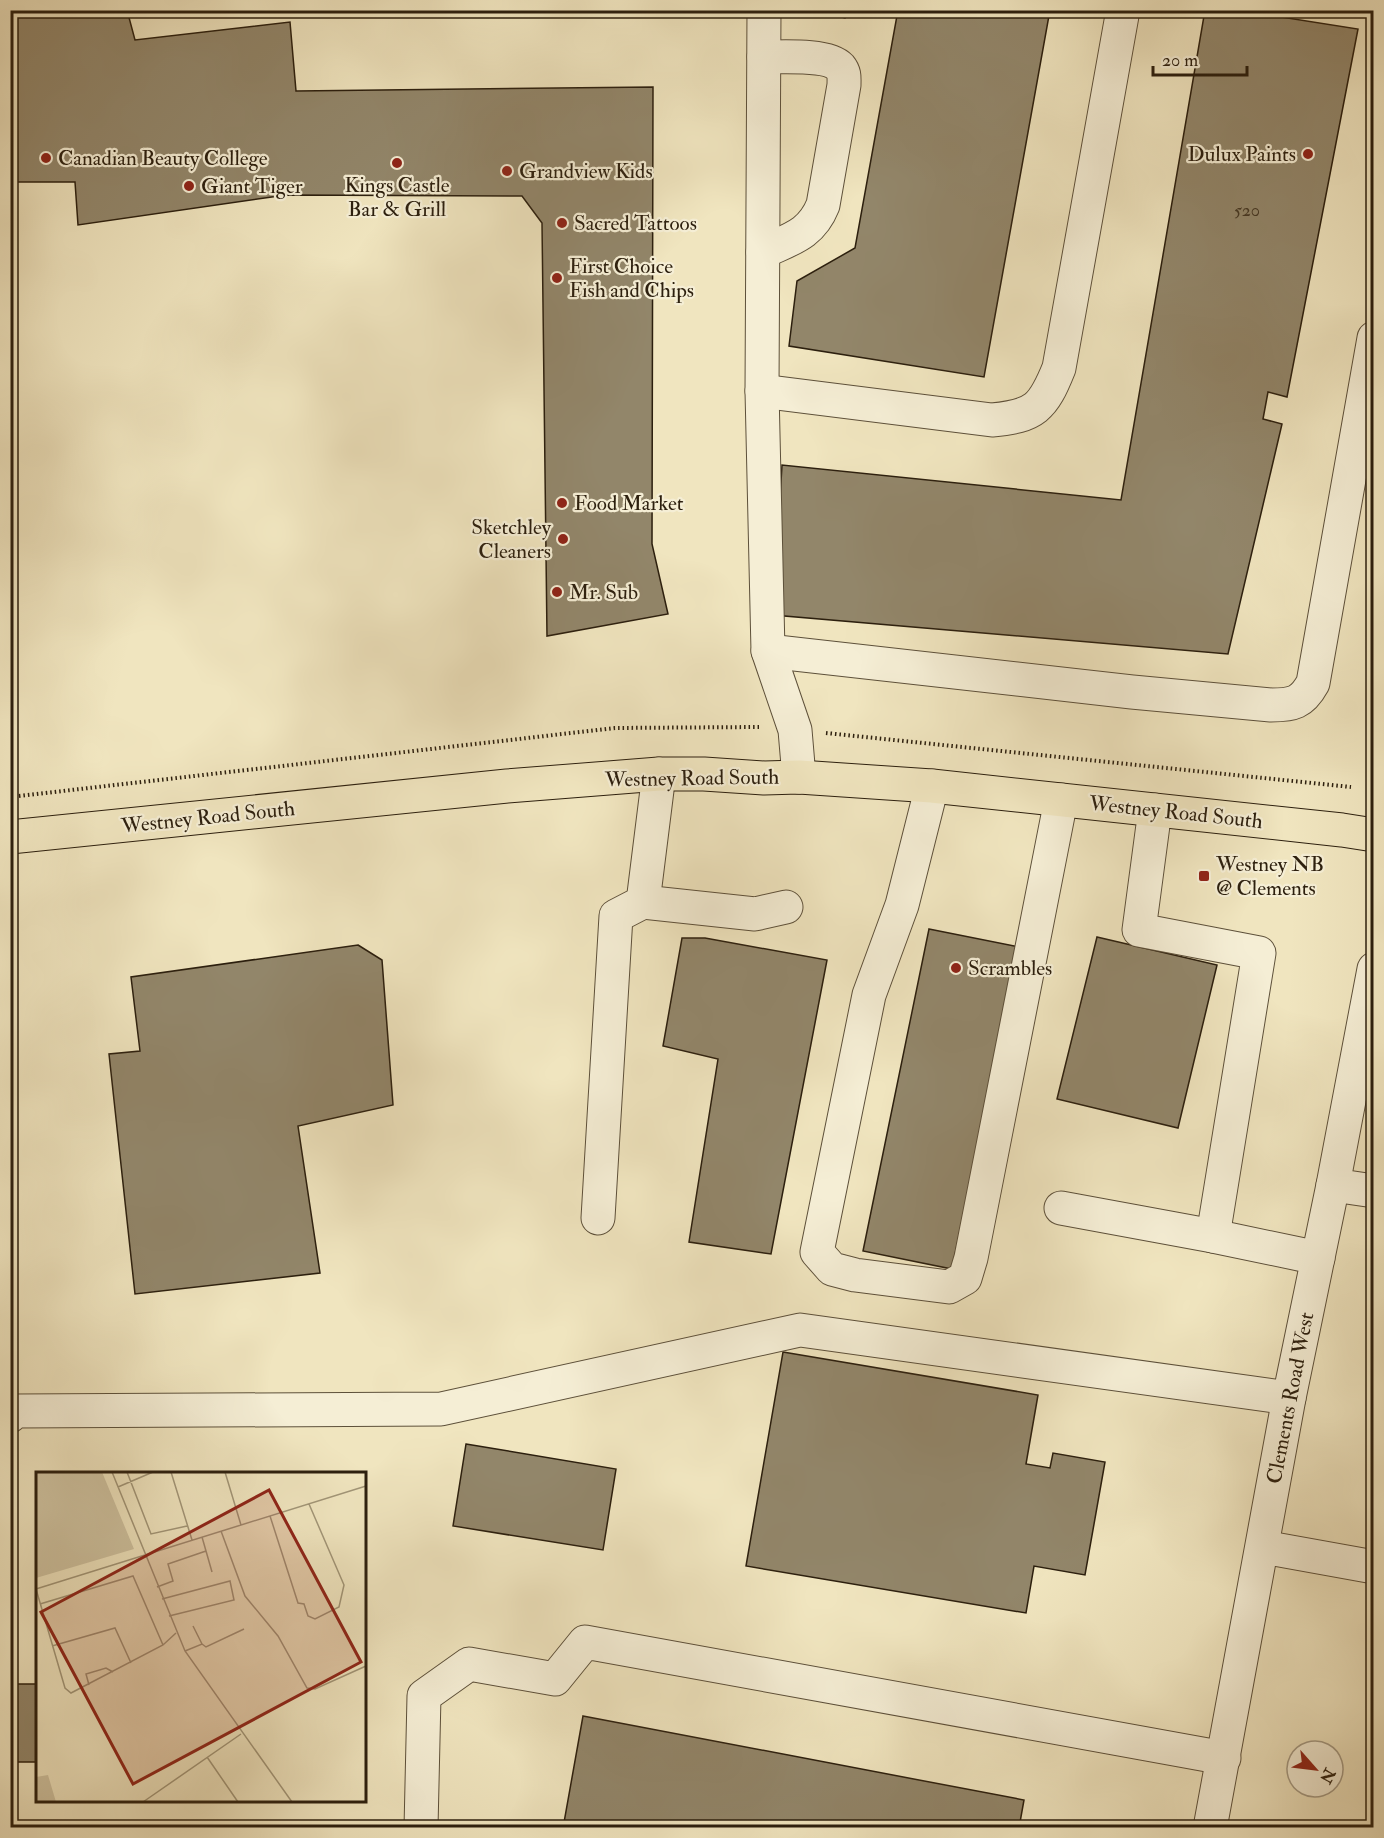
<svg xmlns="http://www.w3.org/2000/svg" width="1384" height="1838" font-family="'IM FELL Double Pica',serif">
	<rect width="100%" height="100%" fill="#f0e5bf"/>
	<filter id="stains"><feTurbulence type="fractalNoise" baseFrequency=".00333" numOctaves="4"/><feColorMatrix values="0 0 0 0 .2 0 0 0 0 .09 0 0 0 0 .02 0 0 0 .5 -.17"/></filter>
	<radialGradient id="worn" r=".72"><stop offset=".6" stop-color="#630" stop-opacity="0"/><stop offset="1" stop-color="#630" stop-opacity=".3"/></radialGradient>
	<!-- building -->
	<g fill="#92866a" stroke="#2c1f0e" stroke-width="1.5">
		<path d="M10 10H127L135 40 290 22 296 91 653 87 652 544 668 614 547 636 542 223 522 196 286 195 78 225 75 182H14L10 158Z"/>
		<path d="M816 10H854L845 18Z"/>
		<path d="M898 10H1050L984 377 789 346 797 281 855 248Z"/>
		<path d="M1205 10H1236L1358 29 1287 397 1268 392 1263 419 1282 424 1228 654 773 615 782 465 1121 500Z"/>
		<path d="M929 929 1019 947 952 1269 863 1251Z"/>
		<path d="M1097 937 1217 965 1178 1128 1057 1099Z"/>
		<path d="M682 938H705L827 960 771 1254 689 1242 718 1059 663 1046Z"/>
		<path d="M358 945 382 960 393 1105 298 1126 320 1273 135 1294 109 1054 140 1051 131 977Z"/>
		<path d="M783 1352 1038 1395 1026 1464 1050 1468 1053 1453 1105 1462 1085 1575 1034 1566 1026 1613 746 1566Z"/>
		<path d="M466 1444 616 1469 603 1550 453 1526Z"/>
		<rect x="10" y="1684" width="28" height="78"/>
		<path d="M583 1716 1024 1800 1019 1828H563Z"/>
	</g>
	<g fill="none" stroke-linecap="round" stroke-linejoin="round">
		<!-- minor casing -->
		<g stroke="#5d503a" stroke-width="35">
			<g id="minor">
				<path d="M764 10 762 391 768 651 795 730 799 777"/>
				<path d="M763 252C790 239 811 235 823 205L844 85C844 78 845 73 840 67 828 54 782 57 764 57"/>
				<path d="M762 391 992 420C1035 416 1043 408 1059 368L1123 10"/>
				<path d="M768 651 1132 692 1271 705C1293 705 1302 703 1313 683L1374 338"/>
				<path d="M932 786 902 905 869 995 817 1252 832 1269 855 1275 949 1287 965 1278 971 1258 1061 800"/>
				<path d="M1155 810 1139 930 1259 953 1213 1236"/>
				<path d="M643 902 755 914 786 907"/>
				<path d="M1333 1185 1374 1191"/>
				<path d="M1061 1208 1213 1236 1318 1258"/>
				<path d="M598 1218 616 916 643 902 659 774"/>
				<path d="M10 1416 16 1411 441 1409 800 1330 1289 1398"/>
				<path d="M1263 1547 1374 1567"/>
				<path d="M421 1828 424 1696 469 1664 555 1679 585 1642 1224 1758"/>
				<path d="M1210 1828 1289 1398 1333 1185 1374 969"/>
			</g>
		</g>
		<!-- major casing -->
		<g stroke="#2c1f0e" stroke-width="35">
			<path id="major" d="M10 837 507 786 659 774H704L764 778 799 777 932 786 1342 830 1374 835"/>
		</g>
		<!-- path -->
		<g stroke="#2c1f0e" stroke-width="4" stroke-dasharray="1.5 3" stroke-linecap="butt">
			<path d="M826 733 1351 787"/>
			<path d="M10 797 615 728 759 727"/>
		</g>
		<!-- minor -->
		<use href="#minor" stroke="#f5eed5" stroke-width="33"/>
		<!-- major -->
		<use href="#major" stroke="#f0e5bf" stroke-width="33"/>
	</g>
	<!-- markers -->
	<g fill="#8f2418" stroke="#f5eed5" stroke-width="2">
		<circle cx="1308" cy="154" r="6"/>
		<circle cx="46" cy="158" r="6"/>
		<circle cx="397" cy="163" r="6"/>
		<circle cx="507" cy="171" r="6"/>
		<circle cx="189" cy="186" r="6"/>
		<circle cx="562" cy="223" r="6"/>
		<circle cx="557" cy="278" r="6"/>
		<circle cx="562" cy="503" r="6"/>
		<circle cx="563" cy="539" r="6"/>
		<circle cx="557" cy="592" r="6"/>
		<rect x="1198" y="870" width="12" height="12" rx="3"/>
		<circle cx="956" cy="968" r="6"/>
	</g>
	<g text-anchor="middle" stroke-width="4.5" stroke-linejoin="round" paint-order="stroke">
		<!-- number labels -->
		<g font-size="18" fill="#463925">
			<text x="1247" y="216">520</text>
		</g>
		<!-- poi labels -->
		<g font-size="21" fill="#2c1f0e" stroke="#f5eed5" text-anchor="start">
			<text x="1296" y="161" text-anchor="end">Dulux Paints</text>
			<text x="58" y="165">Canadian Beauty College</text>
			<text x="519" y="178">Grandview Kids</text>
			<text x="397" y="192" text-anchor="middle">Kings Castle<tspan x="397" dy="24">Bar &amp; Grill</tspan></text>
			<text x="201" y="193">Giant Tiger</text>
			<text x="574" y="230">Sacred Tattoos</text>
			<text x="569" y="273">First Choice<tspan x="569" dy="24">Fish and Chips</tspan></text>
			<text x="574" y="510">Food Market</text>
			<text x="551" y="534" text-anchor="end">Sketchley<tspan x="551" dy="24">Cleaners</tspan></text>
			<text x="569" y="599">Mr. Sub</text>
			<text x="1216" y="871">Westney NB<tspan x="1216" dy="24">@ Clements</tspan></text>
			<text x="968" y="975">Scrambles</text>
		</g>
		<!-- street labels -->
		<g font-size="21" fill="#2c1f0e" stroke="#f5eed5">
			<text transform="translate(692 778) rotate(-1)" y="7">Westney Road South</text>
			<text transform="translate(1176 812) rotate(6)" y="7">Westney Road South</text>
			<text transform="translate(208 817) rotate(-6)" y="7">Westney Road South</text>
			<text transform="translate(1290 1398) rotate(-79)" y="7">Clements Road West</text>
		</g>
	</g>
	<!-- overview -->
	<g transform="translate(36 1472)">
		<rect width="330" height="330" fill="#f0e5bf"/>
		<path d="M0 0H66L98 77 0 106ZM12 303 20 330H0V305Z" fill="#cfc3a1"/>
		<path fill="none" stroke="#a29678" stroke-width="1.5" d="M76 0 149 179 256 330M91 0 115 62 151 54M135 0 156 68M189 0 205 53M82 15 117 0M234 44 262 131 268 132 272 144 279 147 303 135 308 113 273 32M185 59 209 124 242 164 271 216 279 217 330 194M166 65 176 100M121 115 137 109 132 92 170 79M0 117 330 14M0 117 29 216 35 221 127 173 140 161M126 127 194 109 198 128 133 144M4 132 97 104 127 173M157 154 166 172M16 174 79 156 95 191M149 179 166 172 170 175 208 157M53 213 50 202 70 196 77 200M171 285 202 330M107 330 205 262"/>
		<path fill="#8f2418" fill-opacity="0.15" stroke="#8f2418" stroke-width="3" d="M233 18 325 190 97 312 5 140Z"/>
		<rect width="330" height="330" fill="none" stroke="#2c1f0e" stroke-width="3"/>
	</g>
	<!-- margin -->
	<rect width="1384" height="1838" fill="none" stroke="#f0e5bf" stroke-width="36"/>
	<rect x="12" y="12" width="1360" height="1814" fill="none" stroke="#2c1f0e" stroke-width="3"/>
	<rect x="18" y="18" width="1348" height="1802" fill="none" stroke="#2c1f0e" stroke-width="1.5"/>
	<!-- north arrow -->
	<g transform="translate(1315 1769) rotate(118)"><circle r="28" fill="#f5eed5" stroke="#a59b85" stroke-width="1.5"/>
	<path d="M0-4.5L10 22L0 15L-10 22Z" fill="#8f2418"/>
	<text y="-9" font-size="16" font-weight="bold" text-anchor="middle" fill="#2c1f0e">N</text>
	</g>
	<!-- scale -->
	<path d="M1153 66v9h94v-9" fill="none" stroke="#2c1f0e" stroke-width="3"/>
	<text x="1162" y="66" font-size="18" fill="#2c1f0e" stroke="#f5eed5" stroke-width="4.5" paint-order="stroke">20 m</text>
	<rect width="100%" height="100%" filter="url(#stains)"/>
	<rect width="100%" height="100%" fill="url(#worn)"/>
</svg>
